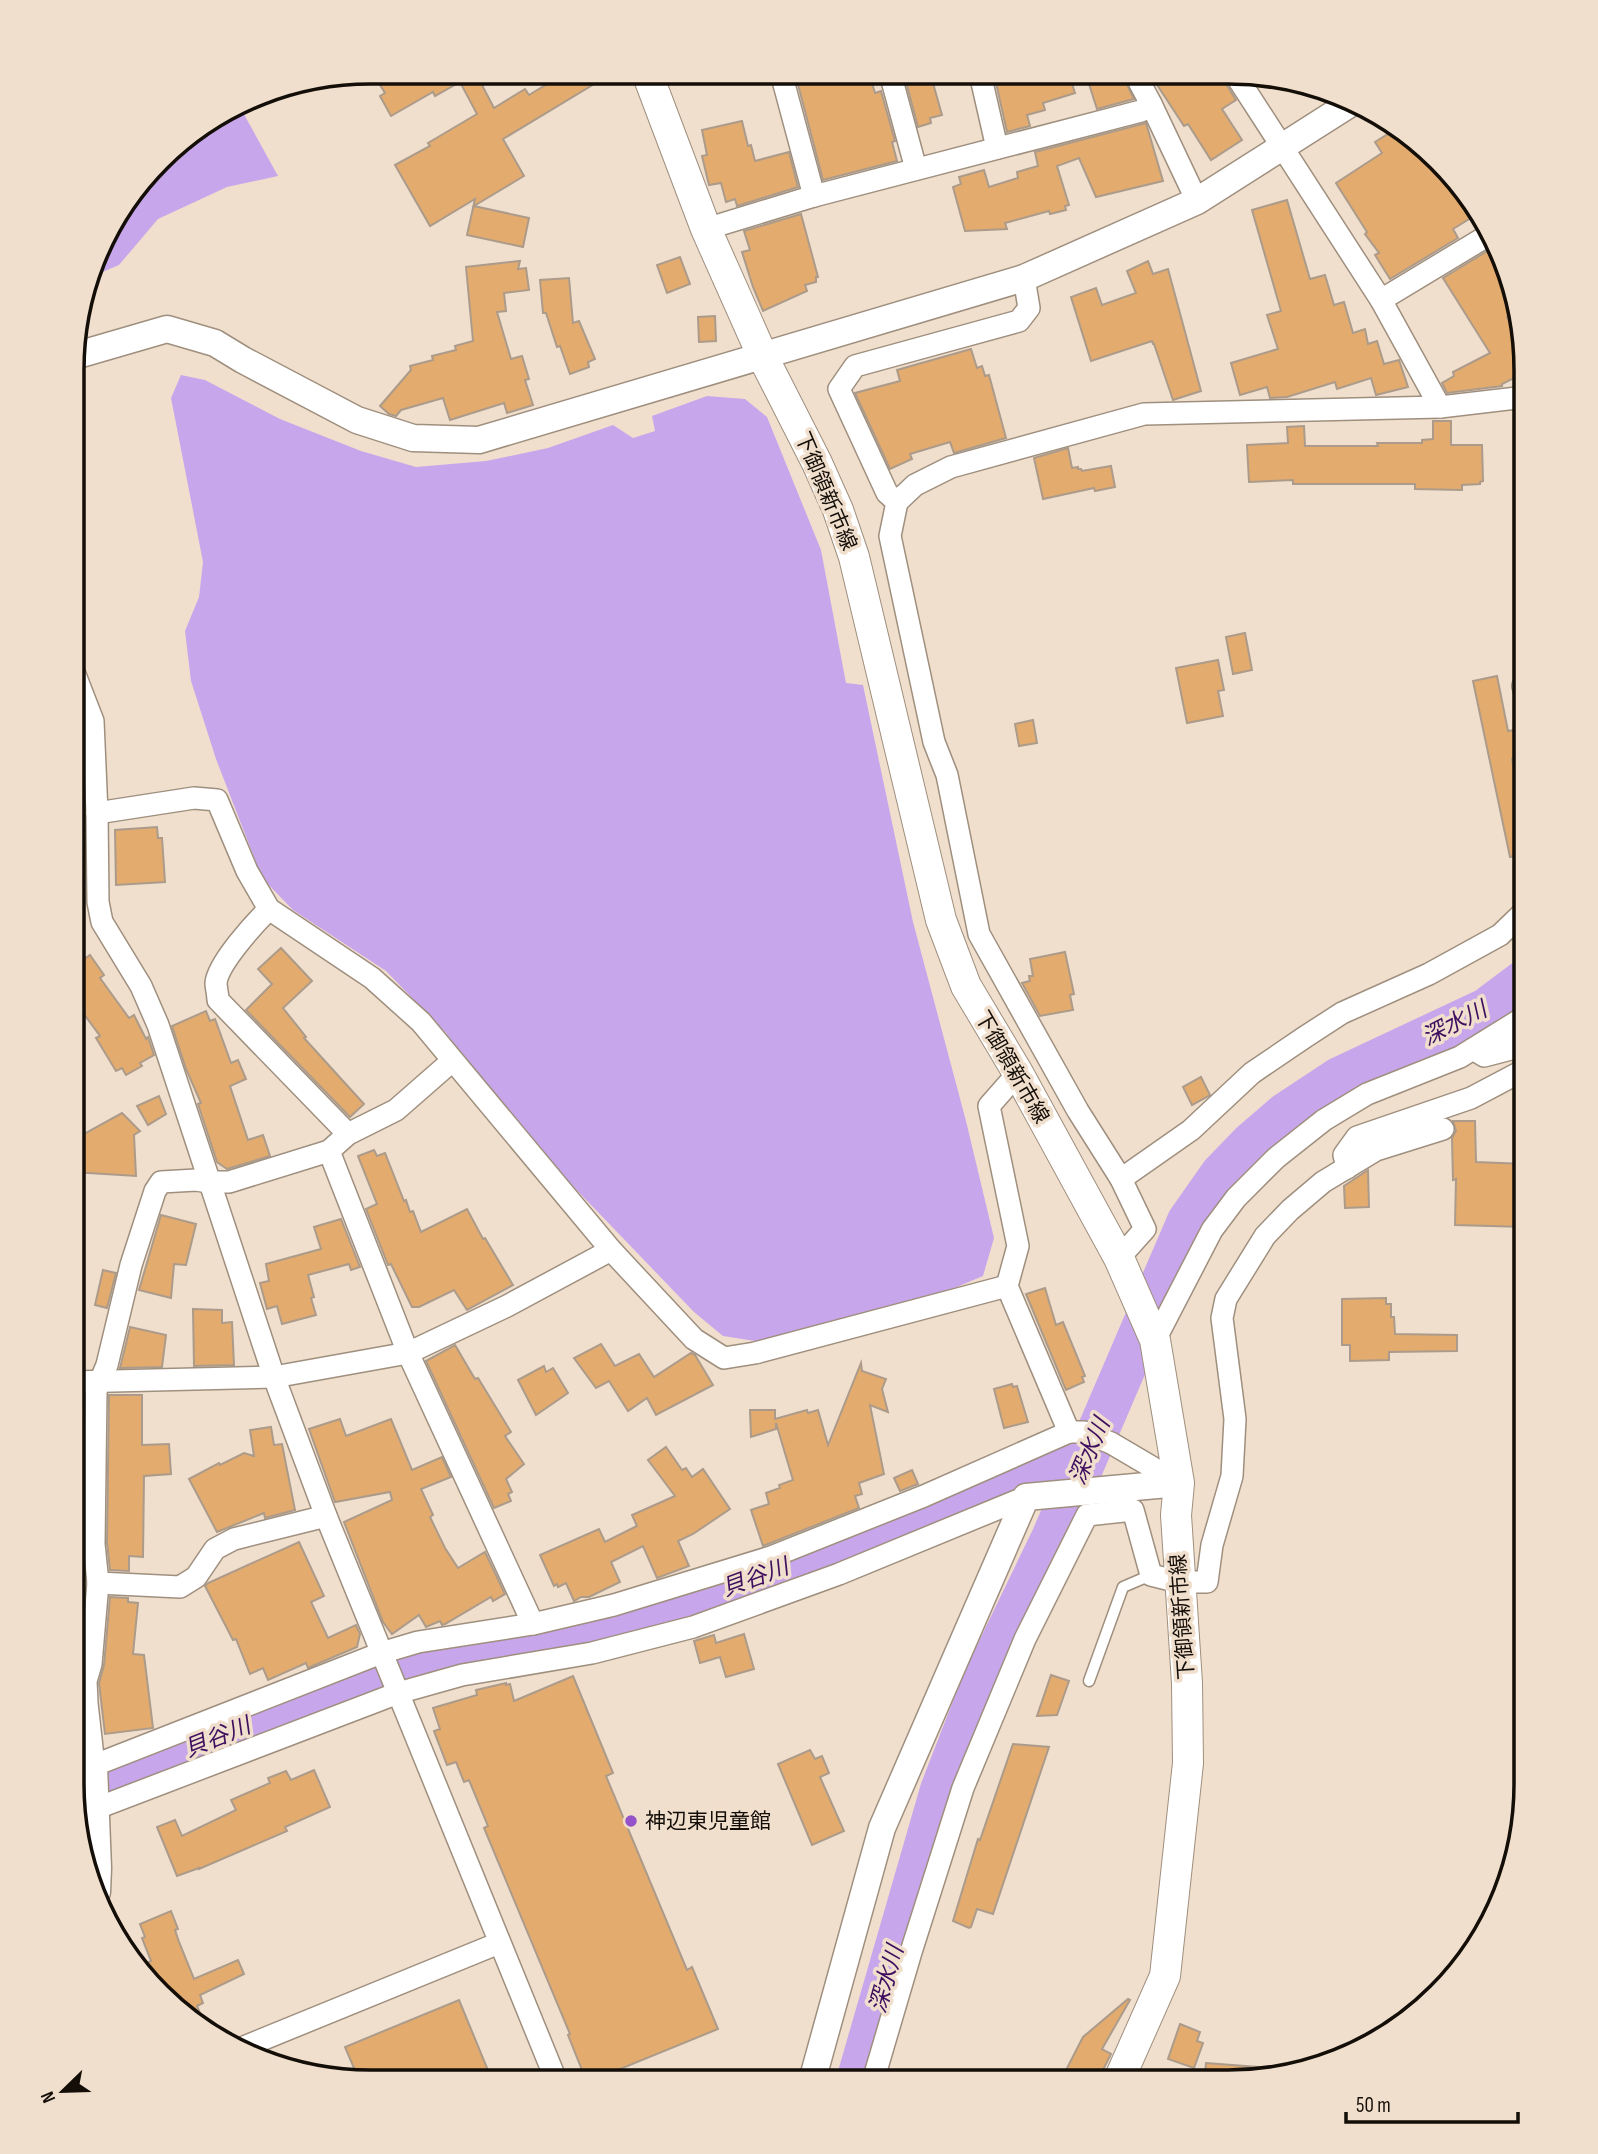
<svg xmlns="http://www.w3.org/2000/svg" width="1598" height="2154" font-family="'Sofia Sans Condensed','Noto Sans JP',sans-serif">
	<rect width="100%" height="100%" fill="#f1dfcd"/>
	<!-- green -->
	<path fill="#d5a979" d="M72 1395H75L86 1406 83 1501H72Z"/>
	<!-- water -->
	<g fill="#c8a6eb">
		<path d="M240 107 278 176 227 187 158 219 119 265 93 276 112 221 174 146Z"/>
		<path d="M181 375 205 380 280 419 361 451 416 467 486 461 548 448 613 425 633 438 655 431 652 416 707 396 745 399 767 417 821 550 846 683 863 685 913 922 966 1121 994 1238 983 1276 945 1292 798 1332 755 1341 723 1336 694 1312 518 1129 446 1033 386 971 293 910 262 878 216 759 191 681 185 631 199 597 203 562 171 398Z"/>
	</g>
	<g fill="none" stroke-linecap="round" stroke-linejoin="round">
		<!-- river -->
		<g stroke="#c8a6eb" stroke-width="42">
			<path d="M404 1663 629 1622 837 1548 1091 1446"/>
			<path d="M109 1781 365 1677"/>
			<path d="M857 2081 941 1790 984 1679 1052 1538 1188 1221 1221 1174 1250 1144 1286 1113 1339 1078 1486 1009 1526 979"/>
		</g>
	</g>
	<!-- building -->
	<g fill="#e3ac6e" stroke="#ac9b8a" stroke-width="2">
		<path d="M372 72H482L483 87 494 108 525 89 529 95 567 72H614L503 139 524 176 474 206 529 218 523 247 467 235 475 199 430 226 395 165 430 146 428 143 477 114 460 82 435 96 433 92 391 116 380 96 385 93Z"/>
		<path d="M795 73H869L875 93 881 91 895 141 892 142 897 161 823 180Z"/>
		<path d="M994 74H1069L1075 93 1043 103 1045 110 1027 115 1030 126 1007 132Z"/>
		<path d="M1113 74H1122L1134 99 1097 109 1088 81Z"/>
		<path d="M1150 74H1220L1236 100 1222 109 1242 140 1211 160 1188 124 1184 126Z"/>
		<path d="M931 76 942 115 930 118 931 123 918 127 906 82Z"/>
		<path d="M742 121 748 146 751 145 755 161 789 152 798 187 737 206 735 199 726 202 721 183 709 185 702 156 707 155 702 130Z"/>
		<path d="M1146 123 1163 181 1096 197 1079 158 1057 166 1069 205 1065 206 1066 210 1050 214 1049 211 1005 223 1007 229 965 231 953 187 961 184 959 177 984 170 989 187 1018 178 1017 172 1038 166 1035 152Z"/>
		<path d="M1399 127 1417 143 1436 173 1445 167 1452 174 1479 213 1453 229 1458 238 1390 279 1375 255 1379 253 1365 234 1367 232 1336 183 1382 153 1375 142Z"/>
		<path d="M1287 200 1310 279 1325 275 1334 305 1344 302 1353 333 1365 329 1368 344 1377 341 1384 364 1399 360 1408 387 1376 395 1371 378 1337 389 1335 382 1287 397 1270 398 1267 387 1240 395 1231 363 1278 349 1267 315 1281 311 1252 210Z"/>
		<path d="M801 214 818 277H816V282L805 285 807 291 763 311 753 287 742 252 750 250 744 231Z"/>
		<path d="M1489 250 1497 263 1501 261 1513 313 1507 317 1518 336 1526 372 1502 384V386L1447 393 1442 383 1454 376 1453 372 1490 353 1443 278Z"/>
		<path d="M680 257 690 284 667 293 657 265Z"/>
		<path d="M520 261 518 269 526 268 529 290 504 293 506 311 497 312 511 359 522 356 529 379 525 380 533 405 507 413 504 403 450 420 443 398 401 410 396 416 389 414 380 406 411 370 410 366 433 360 432 356 456 350 455 346 473 341 466 267Z"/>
		<path d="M1148 261 1153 274 1168 269 1201 391 1173 400 1154 344H1153L1152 341 1091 361 1071 297 1096 288 1102 305 1136 293 1127 271Z"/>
		<path d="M569 278 573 323 579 321 595 359 588 362 589 367 570 374 560 346 557 347 546 313H543L540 280Z"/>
		<path d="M715 316 716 341 699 342 698 317Z"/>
		<path d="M971 349 977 368 982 366 985 376 989 375 1006 438 954 453 950 442 910 454 912 459 890 469 855 393 900 381 897 370Z"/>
		<path d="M1433 421H1451V445H1482L1483 481 1480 482V484L1462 485V490L1415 489V484H1293V480L1249 482 1247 445 1288 443 1287 427 1304 426 1305 446H1378L1377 443H1422V440L1433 439Z"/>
		<path d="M1068 448 1072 468 1078 467V469H1081L1082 471 1111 466 1115 487 1095 491 1094 488 1043 499 1034 458Z"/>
		<path d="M1245 633 1252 670 1233 674 1226 637Z"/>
		<path d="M1218 660 1224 690 1218 691 1223 716 1187 723 1176 668Z"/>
		<path d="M1497 676 1508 731 1514 730 1519 757 1512 759 1518 794 1526 792V853L1510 857 1473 681Z"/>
		<path d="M1033 720 1037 743 1019 746 1015 724Z"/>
		<path d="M157 827 158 838H162L165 882 116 885 115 830Z"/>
		<path d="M281 948 312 981 283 1008 306 1037 304 1038 364 1104 350 1117 246 1010 272 984 258 969Z"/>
		<path d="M1065 952 1074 994 1070 995 1073 1010 1040 1016 1022 983 1030 981 1029 976H1033L1030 959Z"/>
		<path d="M90 955 104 975 100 978 129 1018 134 1015 146 1039 148 1037 154 1055 140 1063 142 1066 126 1075 122 1068 116 1071 96 1038 100 1036 73 999V967Z"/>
		<path d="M206 1011 210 1021 215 1019 231 1063 238 1060 246 1079 230 1086 248 1140 263 1135 270 1156 227 1169 217 1162 198 1104 201 1103 186 1069 172 1026Z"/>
		<path d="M1201 1077 1210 1095 1192 1105 1183 1087Z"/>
		<path d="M159 1096 166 1114 148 1125 137 1106Z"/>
		<path d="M122 1113 140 1131 134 1135 136 1176 73 1172V1140Z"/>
		<path d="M1453 1121H1475L1476 1162 1526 1164V1227L1455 1225 1456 1179 1453 1180 1452 1138 1456 1131Z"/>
		<path d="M374 1150 377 1156 385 1153 404 1201 406 1200 410 1212 413 1211 421 1232 467 1209 483 1239 485 1238 513 1285 467 1310 454 1290 419 1307H412L391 1264 388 1265 366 1209 377 1204 358 1156Z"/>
		<path d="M1368 1170 1369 1207 1345 1208 1344 1186Z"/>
		<path d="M161 1215 196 1224 186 1265 174 1264 171 1298 139 1290Z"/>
		<path d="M341 1219 360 1267 351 1270 349 1264 308 1275 314 1297 311 1298 316 1315 282 1324 277 1306 267 1309 260 1283 269 1281 266 1264 321 1249 314 1227Z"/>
		<path d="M103 1270 116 1273 107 1308 95 1305Z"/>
		<path d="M1045 1288 1056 1325 1063 1322 1085 1376 1082 1377 1084 1382 1066 1390 1026 1294Z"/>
		<path d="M1386 1298V1304H1391V1317H1394L1395 1334 1457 1335V1351L1389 1352V1360L1350 1361V1345H1342V1299Z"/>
		<path d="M193 1309 222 1310V1323L232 1322 234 1365 194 1366Z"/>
		<path d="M130 1327 166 1335 162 1367 120 1368Z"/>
		<path d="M601 1344 615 1366 639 1354 654 1377 691 1353 695 1355 713 1385 656 1415 647 1398 628 1411 609 1381 596 1388 574 1358Z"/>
		<path d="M455 1345 475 1379 478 1378 511 1432 505 1436 524 1464 506 1479 512 1492 508 1494 511 1501 494 1508 426 1361Z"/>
		<path d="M861 1363 862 1371 886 1379 882 1389 888 1412 870 1405 884 1474 859 1483 862 1494 855 1496 859 1508 763 1546 751 1510 769 1504 766 1493 780 1488 779 1485 793 1480 776 1423V1429L751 1437 750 1410H775V1419L807 1410 808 1413 818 1410 828 1445Z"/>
		<path d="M544 1366 546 1372 553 1368 568 1393 536 1415 518 1380Z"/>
		<path d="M1012 1384 1013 1387 1017 1386 1028 1422 1004 1428 994 1389Z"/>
		<path d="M109 1395H142V1445L169 1444 171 1474 144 1476 143 1557 129 1556V1571L110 1570 107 1543Z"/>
		<path d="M340 1419 346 1436 391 1419 412 1470 442 1457 451 1477 421 1489 433 1515 430 1517 445 1548 458 1568 485 1552 505 1594 493 1601 491 1597 445 1624 442 1625 440 1621 426 1627 419 1615 392 1634 383 1622 344 1522 392 1500 390 1492 335 1502 309 1429Z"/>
		<path d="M271 1427 274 1445 282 1444 295 1510 265 1518 264 1513 217 1532 189 1479 219 1463 220 1465 244 1453 254 1456 250 1430Z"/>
		<path d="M666 1447 682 1470 686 1468 692 1477 703 1469 730 1509 693 1534 678 1541 689 1566 657 1578 643 1546 611 1562 620 1582 589 1597H581L574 1601 566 1583 558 1587 557 1584 554 1586 540 1555 599 1529 605 1542 637 1526 632 1515 675 1496 648 1460Z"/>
		<path d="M912 1470 918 1484 900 1491 894 1478Z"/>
		<path d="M299 1542 324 1596 311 1602 328 1638 356 1625 360 1634 357 1647 308 1668 306 1663 268 1680 263 1668 250 1674 236 1639 233 1640 205 1586 208 1583Z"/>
		<path d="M72 1544H81L84 1574 72 1577Z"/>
		<path d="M110 1597 128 1598V1602L138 1603 133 1654 144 1655 153 1728 105 1734 99 1683 104 1665Z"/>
		<path d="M82 1619 79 1648 72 1649V1621Z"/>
		<path d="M744 1634 754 1669 726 1677 720 1657 700 1663 694 1641 714 1635 716 1643Z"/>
		<path d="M1051 1675 1069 1681 1057 1715 1037 1716Z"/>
		<path d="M573 1676 613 1773 606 1776 687 1970 692 1967 718 2029 615 2071 619 2081 586 2080 568 2035 570 2034 484 1828 488 1826 469 1780 464 1782 456 1762 447 1765 434 1731 440 1729 433 1708 477 1695 476 1690 506 1683V1685L510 1684 514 1701Z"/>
		<path d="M1013 1744 1049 1747 993 1914 977 1909 971 1927 969 1928 953 1921 978 1839 980 1840Z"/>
		<path d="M810 1750 815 1759 822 1756 829 1773 820 1777 844 1831 812 1845 778 1764Z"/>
		<path d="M314 1770 330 1807 285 1827 287 1831 199 1869V1868L177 1876 157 1827 175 1820 182 1836 236 1810 231 1800 270 1783 268 1778 286 1771 291 1780Z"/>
		<path d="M171 1911 178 1929 175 1930 179 1942 194 1979 238 1960 244 1974 200 1995 203 2003 197 2006 209 2034 204 2032 150 1985 143 1965 151 1961 142 1938 145 1937 140 1924Z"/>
		<path d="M1128 1999 1130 2000 1102 2049 1111 2054 1097 2082H1064L1069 2074 1065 2072 1083 2037Z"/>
		<path d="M459 2000 492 2080H359L345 2047Z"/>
		<path d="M1180 2024 1200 2032 1197 2041 1203 2043 1194 2068 1168 2059Z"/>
		<path d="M1206 2063 1271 2068 1272 2072 1228 2082H1204Z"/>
	</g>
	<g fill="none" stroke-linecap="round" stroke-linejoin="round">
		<!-- service casing -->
		<g stroke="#9f8f7e" stroke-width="13">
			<path id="service" d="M1089 1681 1123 1587 1151 1575"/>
		</g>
		<!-- minor casing -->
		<g stroke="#9f8f7e" stroke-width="24">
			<g id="minor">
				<path d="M781 73 814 196"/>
				<path d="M890 73 916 169"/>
				<path d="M981 74V78L997 148"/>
				<path d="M1135 74 1151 104 1197 201"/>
				<path d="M1235 74 1381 300 1440 407 1526 397"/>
				<path d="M706 229 814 196 1141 111 1151 104"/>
				<path d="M1381 300 1492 233"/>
				<path d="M897 502 887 493 839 389 855 366 1019 321 1029 308 1024 278"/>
				<path d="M74 672 93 721 97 813 98 902 102 922 141 986 158 1025 274 1377 326 1516 556 2080"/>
				<path d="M1523 686 1526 698"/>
				<path d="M97 813 194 798 217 800 247 871 269 909 372 978 421 1022 611 1250 694 1339 724 1358 755 1353 1007 1286"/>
				<path d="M269 909C255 923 218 963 216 983 216 988 218 994 218 1000L348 1134"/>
				<path d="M1473 1049 1484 1056 1511 1049 1526 1041"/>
				<path d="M452 1061 396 1110 348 1134 329 1151 408 1353 533 1624"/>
				<path d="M1018 1073 989 1106 1018 1246 1007 1286 1069 1432"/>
				<path d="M1347 1168 1344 1155 1357 1137 1471 1098 1526 1069"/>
				<path d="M1121 1179 1191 1130 1252 1073 1305 1037 1342 1013 1429 974 1500 935 1526 910"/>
				<path d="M1119 1258 1145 1229 1121 1179 1078 1111 979 934 947 775 934 742 890 536 897 502 915 485 951 467 1144 414 1440 407"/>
				<path d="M1155 1340 1212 1230 1236 1198 1276 1158 1324 1120 1367 1094 1460 1057 1526 1016"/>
				<path d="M72 1382 274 1377 408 1353 507 1306 611 1250"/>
				<path d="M98 1583 180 1587 196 1577 215 1549 234 1539 326 1516"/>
				<path d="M94 1766 87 1703 86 1681 91 1664 98 1583 94 1544 96 1391 107 1365 131 1265 155 1191 161 1182 196 1180 209 1182H229L329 1151"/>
				<path d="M72 1774 381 1653 418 1642 533 1624 614 1605 771 1557 924 1496 1069 1432H1084L1111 1443 1179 1483"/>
				<path d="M79 1815 398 1693 462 1675 592 1653 693 1627 839 1574 1026 1497"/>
				<path d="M244 2047 499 1943"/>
				<path d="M873 2081 911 1952 963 1788 1025 1639 1087 1515 1133 1510 1151 1575 1179 1582H1207L1212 1545 1232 1476 1235 1419 1222 1318 1226 1299 1265 1236 1290 1210 1323 1182 1376 1150 1443 1129"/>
			</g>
		</g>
		<!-- tertiary casing -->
		<g stroke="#9f8f7e" stroke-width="29">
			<g id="tertiary">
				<path d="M74 356 167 329 215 343 243 360 357 420 413 438 479 440 1024 278 1197 201 1348 105"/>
				<path d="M94 1766 98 1868 97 1892"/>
				<path d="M812 2081 882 1828 1026 1497 1179 1483"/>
			</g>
		</g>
		<!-- secondary casing -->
		<g stroke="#9f8f7e" stroke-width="32">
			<path id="secondary" d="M647 73 706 229 763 357 817 463 838 510 854 557 941 920 966 986 1018 1073 1119 1258 1155 1340 1179 1483 1176 1515 1187 1683 1188 1763 1165 1976 1118 2082"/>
		</g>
		<!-- service -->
		<use href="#service" stroke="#fff" stroke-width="10"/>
		<!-- minor -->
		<use href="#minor" stroke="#fff" stroke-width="21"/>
		<!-- tertiary -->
		<use href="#tertiary" stroke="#fff" stroke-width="26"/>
		<!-- secondary -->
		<use href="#secondary" stroke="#fff" stroke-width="30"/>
	</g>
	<!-- markers -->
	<circle fill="#9453c9" stroke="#f1dfcd" stroke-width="2.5" cx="631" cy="1821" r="7"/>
	<g text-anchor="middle" stroke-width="7" stroke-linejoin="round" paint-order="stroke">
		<!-- street labels -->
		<g font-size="21" fill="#140e08" stroke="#f1dfcd">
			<text transform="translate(826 491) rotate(67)" y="7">下御領新市線</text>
			<text transform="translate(1012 1067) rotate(60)" y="7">下御領新市線</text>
			<text transform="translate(1182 1617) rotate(-94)" y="7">下御領新市線</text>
		</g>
		<!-- poi labels -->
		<g font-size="21" fill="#140e08" stroke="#f1dfcd" text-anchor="start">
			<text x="645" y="1828">神辺東児童館</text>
		</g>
		<!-- water labels -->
		<g font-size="23" font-style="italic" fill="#3e0f5f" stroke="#f1dfcd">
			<text transform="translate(1454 1023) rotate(-27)" y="8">深水川</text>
			<text transform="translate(1089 1451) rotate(-67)" y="8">深水川</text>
			<text transform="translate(755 1577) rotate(-20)" y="8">貝谷川</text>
			<text transform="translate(217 1737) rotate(-22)" y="8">貝谷川</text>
			<text transform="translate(886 1979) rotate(-74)" y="8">深水川</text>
		</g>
	</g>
	<!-- crop -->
	<path d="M0 0H1598V2154H0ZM370 84H1228A286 286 0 0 1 1514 370V1784A286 286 0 0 1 1228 2070H370A286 286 0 0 1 84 1784V370A286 286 0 0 1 370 84Z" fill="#f1dfcd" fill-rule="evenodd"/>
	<path fill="none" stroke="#140e08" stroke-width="3.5" d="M370 84H1228A286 286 0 0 1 1514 370V1784A286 286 0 0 1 1228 2070H370A286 286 0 0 1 84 1784V370A286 286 0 0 1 370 84Z"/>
	<!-- north arrow -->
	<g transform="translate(63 2091) rotate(247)" stroke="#f1dfcd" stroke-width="5" paint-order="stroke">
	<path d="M0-5L12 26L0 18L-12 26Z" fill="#140e08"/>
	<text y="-10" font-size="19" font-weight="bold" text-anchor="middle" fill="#140e08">N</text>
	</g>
	<!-- scale -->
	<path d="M1346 2112v10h172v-10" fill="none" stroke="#140e08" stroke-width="3.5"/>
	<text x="1356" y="2112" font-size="21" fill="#140e08" stroke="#f1dfcd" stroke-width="5" paint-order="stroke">50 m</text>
</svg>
